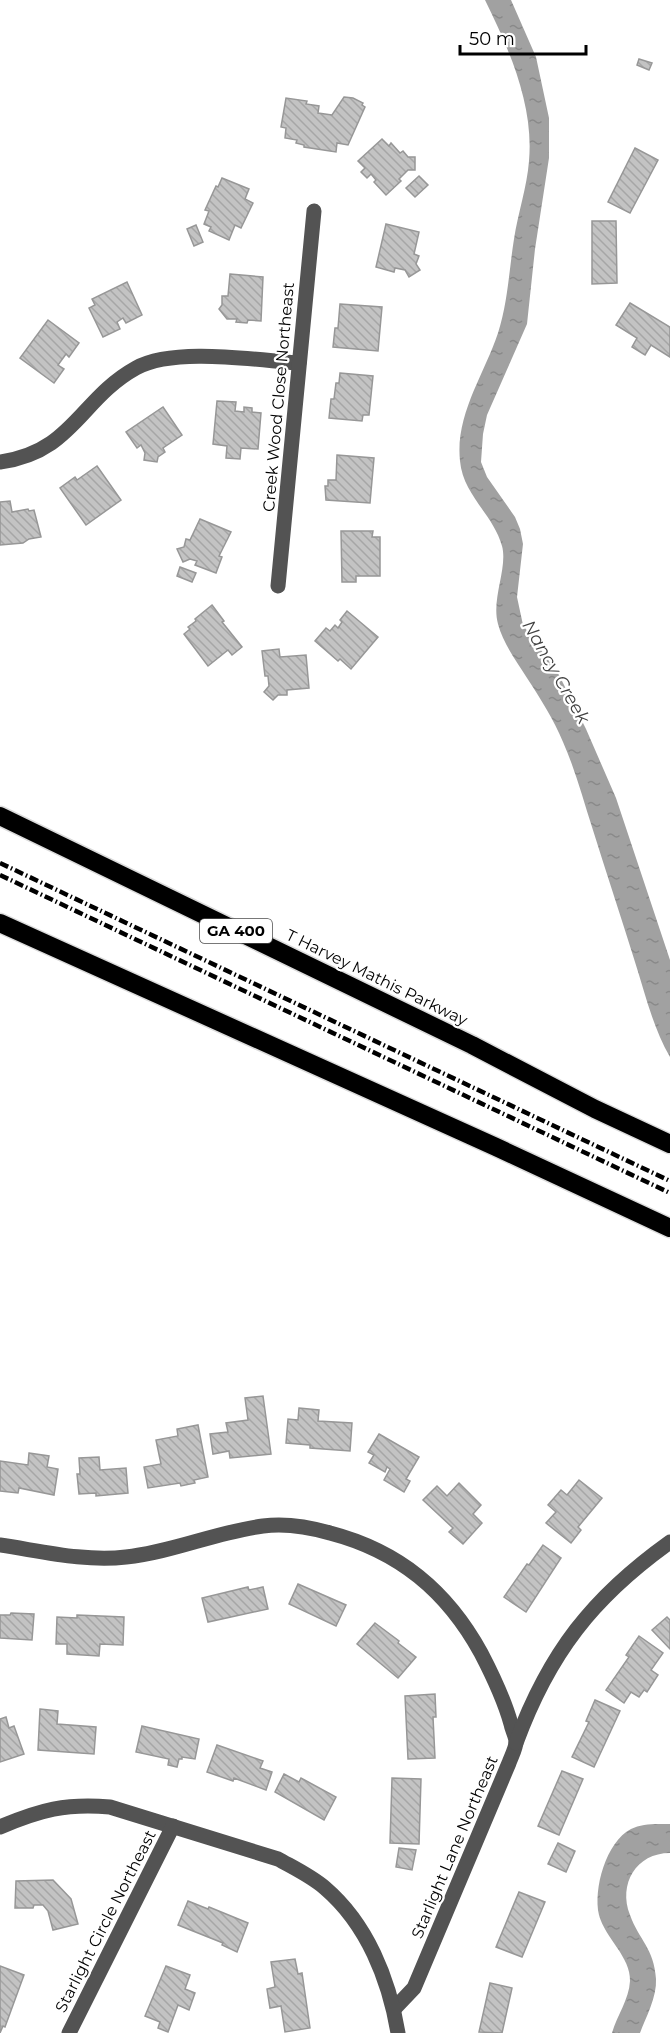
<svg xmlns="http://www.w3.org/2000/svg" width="670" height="2033" font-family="Montserrat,sans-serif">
	<defs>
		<pattern id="water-ripples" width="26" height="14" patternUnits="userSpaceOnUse" patternTransform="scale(1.5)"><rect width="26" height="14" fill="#a1a1a1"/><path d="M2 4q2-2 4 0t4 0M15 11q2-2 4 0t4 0" fill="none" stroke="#898989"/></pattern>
		<pattern id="building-back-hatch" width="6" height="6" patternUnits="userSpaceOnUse" patternTransform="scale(1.5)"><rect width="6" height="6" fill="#c3c3c3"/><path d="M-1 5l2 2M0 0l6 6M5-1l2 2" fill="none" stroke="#a6a6a6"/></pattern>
	</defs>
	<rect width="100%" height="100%" fill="#fff"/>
	<!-- water -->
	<g fill="url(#water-ripples)">
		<path d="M485 0H511L536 57 549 118V158L535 249 527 324 487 415 483 434 481 462 487 477 515 517 520 529 523 544 517 597 523 625 559 675 586 729 616 798 670 960V1057C653 1028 645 993 635 962 621 917 606 872 592 827 583 799 575 769 563 742 554 720 540 698 527 678 516 661 503 643 498 624 491 599 508 568 502 546 493 514 463 495 460 461 455 415 484 375 498 333 508 302 509 270 514 239 518 213 527 187 529 161 534 105 509 49 485 0Z"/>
		<path d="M658 1824H670V1853C636 1853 618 1884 630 1915 639 1940 654 1948 656 1979 657 1997 646 2017 640 2033H612C617 2015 629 2000 630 1981 631 1957 605 1938 599 1915 593 1889 606 1842 631 1829 639 1825 649 1824 658 1824Z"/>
	</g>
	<!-- building -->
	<g fill="url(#building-back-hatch)" stroke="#979797" stroke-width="1.5">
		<path d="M639 59 652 63 649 70 637 65Z"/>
		<path d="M344 97 353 98 363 103 362 105 365 107 348 145 337 143 336 152 304 147V145L296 143 297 140 285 138 286 128 281 127 286 98 307 101 306 104 319 106 318 113 332 115Z"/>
		<path d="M382 139 389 146 391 143 400 153 403 151 408 157H415V170H408L399 179 401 181 386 195 374 182 376 180 371 174 367 178 361 172 365 168 358 161Z"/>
		<path d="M635 148 658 160 630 213 608 202Z"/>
		<path d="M419 176 428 185 415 197 406 188Z"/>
		<path d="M222 178 249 189 245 199 253 203 241 228 235 225 229 240 209 231 211 227 204 224 209 211 205 210 216 186 218 187Z"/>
		<path d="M592 221H616L617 283 592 284Z"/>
		<path d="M386 224 419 232 414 254 419 256 416 264 420 270 409 277 405 270 395 268 394 272 376 267Z"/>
		<path d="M196 225 203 242 194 246 187 229Z"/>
		<path d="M230 274 263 277 261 321 248 320 247 323 236 322 237 319H227L219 309 222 305V296H228Z"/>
		<path d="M127 282 142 315 126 323 123 318 117 322 120 329 103 337 89 308 95 305 92 299Z"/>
		<path d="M630 303 670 327V357L651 345 645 355 632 347 637 338 616 325Z"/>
		<path d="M340 304 382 307 378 351 333 347 335 328H338Z"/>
		<path d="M48 320 79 343 69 357 66 354 58 365 64 369 54 383 20 358Z"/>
		<path d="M340 373 373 376 369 415H363L362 421 329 418 331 399H334L336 383H339Z"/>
		<path d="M217 401 236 402 235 411 244 412V407L252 408V412L261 413 258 449 241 448 240 459 226 458 227 446 213 444Z"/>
		<path d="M163 407 182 435 163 448 165 452 158 457 157 462 144 460 145 453 141 445 137 448 126 432Z"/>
		<path d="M337 455 374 458 370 503 326 500 325 486H328V480H336Z"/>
		<path d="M97 466 121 500 86 525 60 488 75 477 77 480Z"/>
		<path d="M10 501 12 512 28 509 29 511 34 510 41 537 29 539 23 543 0 545V502Z"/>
		<path d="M200 519 231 532 219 556 222 557 216 573 195 565 197 561 190 559 183 562 177 549 184 547 186 539 190 540Z"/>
		<path d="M341 531H373L372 537H380V576H356V582H342Z"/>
		<path d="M180 567 196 573 192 582 177 576Z"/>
		<path d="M212 605 224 621 222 622 242 647 232 655 228 650 208 666 184 634 190 629 188 627 196 621 195 619Z"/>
		<path d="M347 611 378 637 351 669 340 659 338 661 315 641 326 628 330 631 335 625 338 628 342 622 340 620Z"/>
		<path d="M279 649 280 657 306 655 309 688 287 690V695H278L273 700 264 692 269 686 268 676H265L262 651Z"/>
		<path d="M263 1396 271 1454 230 1458 229 1451 213 1454 210 1434 228 1432 226 1423 248 1420 245 1398Z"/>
		<path d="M299 1408 319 1410 318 1421 352 1423 350 1451 310 1448V1445L286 1443 288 1419 298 1420Z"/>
		<path d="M198 1425 208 1477 194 1480 195 1483 181 1486 180 1483 148 1488 144 1467 161 1464 156 1440 178 1436 177 1429Z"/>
		<path d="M379 1434 419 1457 406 1479 410 1481 404 1492 384 1480 390 1469 387 1467 385 1472 369 1463 374 1455 368 1452Z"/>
		<path d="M29 1453 49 1456 47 1467 58 1469 54 1495 19 1488 18 1493 0 1491V1461L28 1465Z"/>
		<path d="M99 1457 100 1470 126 1468 128 1493 96 1496V1493L79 1494 77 1474H80L79 1458Z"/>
		<path d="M579 1480 602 1498 578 1527 581 1530 571 1543 546 1523 556 1512 548 1505 561 1490 567 1495Z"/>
		<path d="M459 1483 481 1505 473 1514 482 1523 463 1544 449 1532 453 1528 423 1500 437 1486 447 1496Z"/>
		<path d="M543 1545 561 1558 526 1612 504 1597 527 1564 529 1565Z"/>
		<path d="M298 1584 346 1605 336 1626 289 1604Z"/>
		<path d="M248 1587 249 1590 263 1587 268 1609 208 1622 202 1598Z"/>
		<path d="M11 1613 34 1614 32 1640 0 1638V1615H10Z"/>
		<path d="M77 1615 124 1617 123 1645 100 1644 99 1656 67 1654V1644H56L57 1617 77 1618Z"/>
		<path d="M667 1617 670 1620V1649L652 1630Z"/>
		<path d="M375 1623 399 1641 398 1643 416 1657 398 1678 357 1644Z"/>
		<path d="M639 1636 663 1653 651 1670 658 1675 647 1692 644 1690 639 1697 631 1692 624 1703 606 1690 629 1657 626 1655Z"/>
		<path d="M435 1694 436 1717H433L435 1758 408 1759 405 1696Z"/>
		<path d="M595 1700 620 1711 594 1767 572 1757 589 1722 586 1721Z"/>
		<path d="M40 1709 58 1711 57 1724 96 1727 94 1754 38 1750Z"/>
		<path d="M6 1717 9 1728 14 1726 24 1754 0 1762V1719Z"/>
		<path d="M142 1726 199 1739 195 1759 182 1757V1759H179L177 1767 168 1765 169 1759 136 1752Z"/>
		<path d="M217 1745 263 1761 260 1768 272 1772 266 1790 234 1778 233 1781 207 1772Z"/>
		<path d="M562 1771 583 1779 559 1835 538 1826Z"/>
		<path d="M284 1774 299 1782 301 1778 336 1797 324 1820 275 1792Z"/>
		<path d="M392 1778 421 1779 419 1844 390 1843Z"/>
		<path d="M558 1843 575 1851 566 1872 548 1864Z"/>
		<path d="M399 1848 416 1850 412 1870 396 1867Z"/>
		<path d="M53 1880 71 1899 78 1924 53 1930 48 1911 43 1905H34L33 1908H15L16 1881Z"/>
		<path d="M519 1892 545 1902 522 1957 496 1947Z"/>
		<path d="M188 1901 208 1909 209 1907 248 1923 237 1952 222 1945 223 1943 178 1925Z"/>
		<path d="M295 1959 298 1974 302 1973 310 2028 285 2032 281 2006 270 2008 267 1989 275 1987 271 1962Z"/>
		<path d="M0 1966 24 1975 5 2027 3 2026 0 2033Z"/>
		<path d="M166 1966 190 1975 185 1989 195 1993 189 2010 178 2005 168 2032 158 2028 160 2022 145 2016Z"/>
		<path d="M490 1983 512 1988 502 2033 479 2032Z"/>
	</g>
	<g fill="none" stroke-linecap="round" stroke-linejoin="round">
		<!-- highway casing -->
		<g stroke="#dbdbdb" stroke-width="21">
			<g id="highway">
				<path d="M0 816 472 1045 595 1109 670 1144"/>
				<path d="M0 923 496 1147 670 1228"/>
			</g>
		</g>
		<!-- minor -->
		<g stroke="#535353" stroke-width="15">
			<path d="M0 462C73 452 80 399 136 368 174 347 255 360 299 363"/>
			<path d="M278 586 314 211"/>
			<path d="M0 1545C41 1551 85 1562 126 1557 173 1552 216 1532 263 1526 285 1523 309 1527 330 1533 399 1551 447 1591 481 1653 493 1676 504 1699 511 1724 512 1730 516 1736 516 1742 516 1748 511 1757 509 1763L414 1988 394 2009"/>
			<path d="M516 1743C549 1653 593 1597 670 1542"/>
			<path d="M0 1827C40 1810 66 1803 110 1807L278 1859C294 1868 311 1876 325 1888 367 1924 389 1979 398 2033"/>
			<path d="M69 2033 173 1826"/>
		</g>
		<!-- highway -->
		<use href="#highway" stroke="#000" stroke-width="18"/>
		<!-- rail -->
		<g stroke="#000" stroke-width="4.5" stroke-dasharray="9 3 1.5 3" stroke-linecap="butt">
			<path d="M0 863 670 1181"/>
			<path d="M0 875 670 1193"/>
		</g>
	</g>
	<g text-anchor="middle" stroke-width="4.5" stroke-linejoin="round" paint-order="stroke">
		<!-- shield labels -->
		<rect fill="#fff" stroke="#4c4c4c" stroke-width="1.5" x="200" y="919" width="72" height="24" rx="4.5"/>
		<g font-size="15" font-weight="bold" fill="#000">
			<text x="236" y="936">GA 400</text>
		</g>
		<!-- street labels -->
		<g font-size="16" fill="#000" stroke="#fff">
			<text transform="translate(278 397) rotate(-85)" y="6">Creek Wood Close Northeast</text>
			<text transform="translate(377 977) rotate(26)" y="6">T Harvey Mathis Parkway</text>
			<text transform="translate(454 1847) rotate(-67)" y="6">Starlight Lane Northeast</text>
			<text transform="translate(105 1921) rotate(-63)" y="6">Starlight Circle Northeast</text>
		</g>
		<!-- water labels -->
		<g font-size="18" font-style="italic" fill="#424242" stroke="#fff">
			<text transform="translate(556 672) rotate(60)" y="6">Nancy Creek</text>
		</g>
	</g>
	<!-- scale -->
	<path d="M460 45v9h126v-9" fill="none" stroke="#000000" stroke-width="3"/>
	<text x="469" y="45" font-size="18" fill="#000000" stroke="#ffffff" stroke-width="4.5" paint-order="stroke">50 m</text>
</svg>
